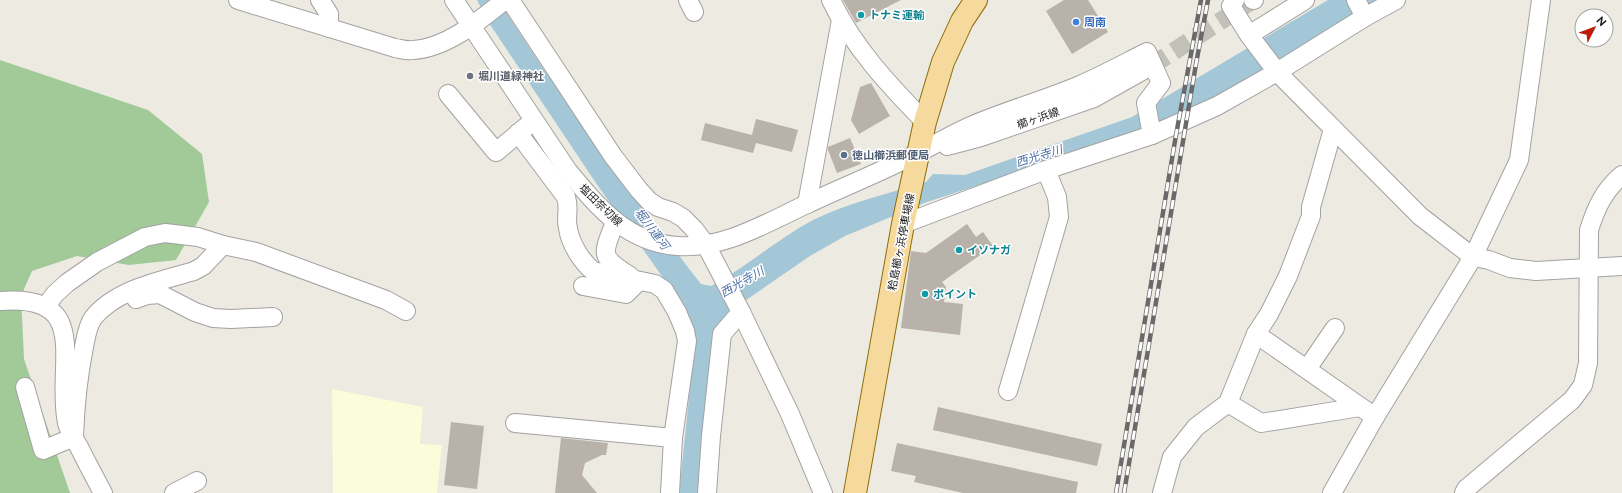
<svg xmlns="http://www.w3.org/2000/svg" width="1622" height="493" font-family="Raleway,'Noto Sans JP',sans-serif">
	<rect width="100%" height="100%" fill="#eceae1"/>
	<!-- education -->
	<path fill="#f9fdda" d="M332 389 423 407 420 444 442 445 437 493H333Z"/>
	<!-- forest -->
	<path fill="#a1ca98" d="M0 60 148 110 202 154 209 202 176 260 129 265 77 256 32 271 21 296 24 359 70 493H0Z"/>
	<!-- water -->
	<path fill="#a4c7d8" d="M477 0H498C561 97 629 192 701 284L711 286C747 267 777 239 813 220 847 203 890 193 926 182L933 174 965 175 1132 117 1328 0H1380L1231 91 1117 140 927 202 845 236 810 256 730 311 701 493H679L695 341 693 326 686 310 598 186 489 23Z"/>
	<!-- building -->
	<g fill="#b8b2ab">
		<path d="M843 0H901L856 23Z"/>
		<path d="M1064 0H1088L1108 32 1072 54 1046 11Z"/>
		<path d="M871 83 890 116 859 134 851 120 860 87Z"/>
		<path d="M756 119 798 130 792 152 756 143 753 153 701 140 705 123 752 135Z"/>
		<path d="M850 138 861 164 837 173 828 150V147Z"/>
		<path d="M967 224 976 237 983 232 993 246 942 282 946 287 944 302 963 304 960 335 901 328 911 251 926 253Z"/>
		<path d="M938 407 1102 444 1097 466 933 430Z"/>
		<path d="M451 422 484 426 477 489 444 485Z"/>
		<path d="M561 438 608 443 606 455H602L585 463 582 475 597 493H555Z"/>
		<path d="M897 443 1078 482 1076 493H963L914 482 916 476 891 471Z"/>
	</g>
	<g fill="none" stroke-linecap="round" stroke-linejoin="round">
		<!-- minor-tunnel -->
		<path stroke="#c2c1b9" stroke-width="18" stroke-dasharray="18 9" stroke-linecap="butt" d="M1151 66 1253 0"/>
		<!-- minor casing -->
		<g stroke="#a2a2a2" stroke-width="20">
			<g id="minor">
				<path d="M238 0 395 48C401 49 407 51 413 50 447 48 480 20 505 0"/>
				<path d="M320 0 329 14V28"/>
				<path d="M454 0 568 171C598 207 626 242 677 246 724 249 764 224 805 205 843 187 881 172 918 153 936 144 954 133 973 125 1008 110 1045 100 1080 85 1103 75 1125 63 1147 52L1161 83 1146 103 1152 135"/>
				<path d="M510 0 613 156 639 190 649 201 658 207 673 212 683 218 694 229 706 245 741 312 790 414 823 493"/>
				<path d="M688 0 694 12"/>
				<path d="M831 0C853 47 889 85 925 122"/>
				<path d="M1235 0 1231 6 1249 35 1277 72 1420 216 1473 257 1489 260 1510 268 1536 271 1622 266"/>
				<path d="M1253 0H1254"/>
				<path d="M1356 0 1365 17"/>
				<path d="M1249 35 1305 0"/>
				<path d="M448 94 496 152 527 126"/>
				<path d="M518 133 566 197C570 210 565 217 568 228 570 243 581 261 593 271L655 284 664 290 677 312 685 331 687 341 673 438 670 493"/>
				<path d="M947 146 981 137 1094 98 1151 66"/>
				<path d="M807 204 841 20"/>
				<path d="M615 222C603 254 598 256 630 276"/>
				<path d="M903 224 1046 170 1152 135 1217 106 1277 72 1365 17 1396 0"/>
				<path d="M583 286 626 294 639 281"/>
				<path d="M136 299 147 295 160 294 195 312 213 318 231 319 273 317"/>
				<path d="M0 301C94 293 55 365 67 423 69 431 75 440 79 447 87 463 95 478 103 493"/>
				<path d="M46 306 55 294 67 283 97 262 145 237 165 233 198 237 223 245 256 252 386 300 406 311"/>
				<path d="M1256 334 1375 417"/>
				<path d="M1307 369 1335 328"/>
				<path d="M25 387 43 450 74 437"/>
				<path d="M1008 391 1059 217 1057 197 1046 170"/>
				<path d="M1228 403 1261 423 1360 407"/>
				<path d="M515 423 673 438"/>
				<path d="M74 437C75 407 78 377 84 347 86 337 87 327 93 318 116 289 161 281 194 271L203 266 223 245"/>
				<path d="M174 493 197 481"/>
				<path d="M707 493 711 436 722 334 741 312"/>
				<path d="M1162 493 1172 457 1196 427 1228 403 1256 334 1269 314 1288 276 1311 216V207L1333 129"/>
				<path d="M1332 493 1375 417 1473 257 1519 160 1541 0"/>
				<path d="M1464 493 1466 489 1572 400 1583 385 1588 363 1589 230C1596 208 1604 190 1622 175"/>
			</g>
		</g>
		<!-- major casing -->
		<g stroke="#8b6d08" stroke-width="24">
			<path id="major" d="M855 493 903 224 925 122 943 62 962 21 976 0"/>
		</g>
		<!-- minor -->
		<use href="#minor" stroke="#fff" stroke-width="18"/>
		<!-- major -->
		<use href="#major" stroke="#f6d99d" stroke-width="22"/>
		<!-- rail casing -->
		<g stroke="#696969" stroke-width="4.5">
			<g id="rail">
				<path d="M1116 493 1176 135 1201 0"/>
				<path d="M1124 493 1196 64 1208 0"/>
			</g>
		</g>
		<!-- rail -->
		<use href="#rail" stroke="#fff" stroke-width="3" stroke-dasharray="9" stroke-linecap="butt"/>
	</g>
	<!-- markers -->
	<g fill="#0f9aa8" stroke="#fff" stroke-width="1.5">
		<circle cx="861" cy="15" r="4"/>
		<circle cx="959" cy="250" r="4"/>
		<circle cx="925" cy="294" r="4"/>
	</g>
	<circle fill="#3f7fe0" stroke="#fff" stroke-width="1.5" cx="1076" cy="22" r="4"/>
	<circle fill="#6b7280" stroke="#fff" stroke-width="1.5" cx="470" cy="76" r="4"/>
	<circle fill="#5c6f8a" stroke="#fff" stroke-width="1.5" cx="844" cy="155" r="4"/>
	<g text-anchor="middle" stroke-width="3" stroke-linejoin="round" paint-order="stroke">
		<!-- culture labels -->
		<g font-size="11" font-weight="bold" fill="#0d838f" stroke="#fff" text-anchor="start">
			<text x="869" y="19">トナミ運輸</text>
			<text x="967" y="254">イソナガ</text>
			<text x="933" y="298">ポイント</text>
		</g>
		<!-- shop labels -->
		<g font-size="11" font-weight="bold" fill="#366cbe" stroke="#fff" text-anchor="start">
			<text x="1084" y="26">周南</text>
		</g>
		<!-- worship labels -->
		<g font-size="11" font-weight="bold" fill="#5b616d" stroke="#fff" text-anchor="start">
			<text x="478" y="80">堀川道緑神社</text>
		</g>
		<!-- street labels -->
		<g font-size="11" fill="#1b1b1b" stroke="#fff">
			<text transform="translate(1038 118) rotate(-19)" y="4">櫛ヶ浜線</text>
			<text transform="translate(601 205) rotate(44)" y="4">塩田奈切線</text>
			<text transform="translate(901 242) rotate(-79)" y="4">粭島櫛ヶ浜停車場線</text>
		</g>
		<!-- service labels -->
		<g font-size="11" font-weight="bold" fill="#4e5e75" stroke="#fff" text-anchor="start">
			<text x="852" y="159">徳山櫛浜郵便局</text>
		</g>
		<!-- water labels -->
		<g font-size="12" font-style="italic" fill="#4e70a5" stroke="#fff">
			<text transform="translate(1039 156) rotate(-17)" y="4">西光寺川</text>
			<text transform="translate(652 229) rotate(53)" y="4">堀川運河</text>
			<text transform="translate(742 282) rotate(-30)" y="4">西光寺川</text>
		</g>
	</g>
	<!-- north arrow -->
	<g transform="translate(1594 28) rotate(48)"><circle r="19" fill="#ffffff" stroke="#a4a4a4"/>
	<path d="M0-3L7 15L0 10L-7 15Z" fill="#bc1d0b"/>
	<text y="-6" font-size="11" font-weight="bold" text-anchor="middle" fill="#1b1b1b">N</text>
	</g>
</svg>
